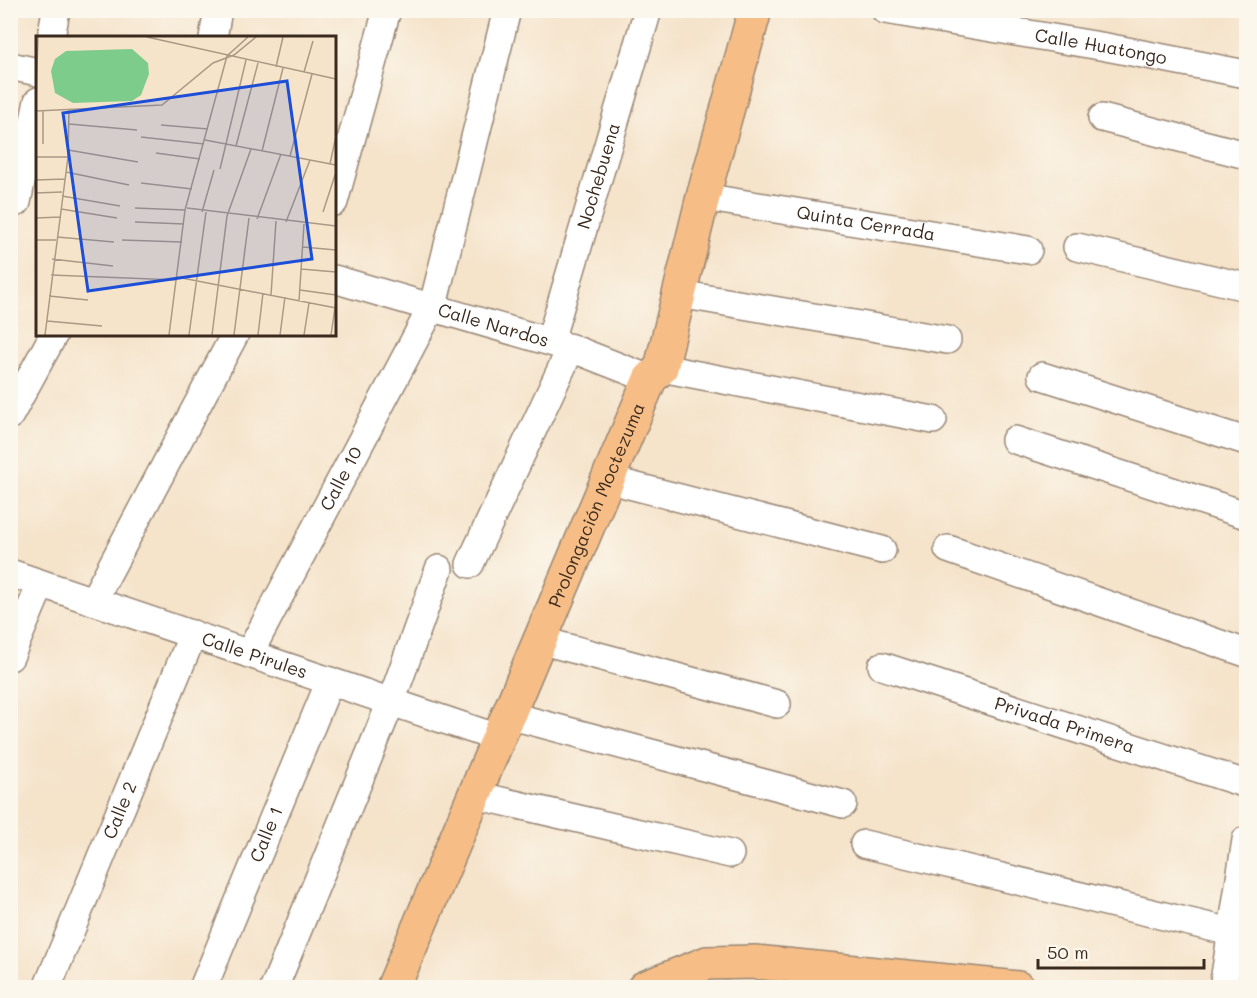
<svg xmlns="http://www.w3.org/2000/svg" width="1257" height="998" font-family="Mali,sans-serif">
	<rect width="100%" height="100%" fill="#fbf7ec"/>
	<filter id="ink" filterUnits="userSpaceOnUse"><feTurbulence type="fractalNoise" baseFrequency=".0167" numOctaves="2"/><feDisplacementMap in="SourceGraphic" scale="12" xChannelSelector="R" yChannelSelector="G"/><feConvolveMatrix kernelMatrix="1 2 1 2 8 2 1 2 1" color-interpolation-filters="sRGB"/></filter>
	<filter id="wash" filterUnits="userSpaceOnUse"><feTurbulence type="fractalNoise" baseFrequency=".008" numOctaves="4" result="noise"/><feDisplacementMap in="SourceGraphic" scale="24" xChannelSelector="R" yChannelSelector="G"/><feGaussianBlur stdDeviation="1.35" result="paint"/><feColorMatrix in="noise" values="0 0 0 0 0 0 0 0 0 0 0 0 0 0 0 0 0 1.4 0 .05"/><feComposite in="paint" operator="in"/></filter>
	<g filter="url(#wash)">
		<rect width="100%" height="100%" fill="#f5e3ca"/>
	</g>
	<g filter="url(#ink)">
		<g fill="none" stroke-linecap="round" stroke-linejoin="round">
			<!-- minor casing -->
			<g stroke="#988674" stroke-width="30">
				<g id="minor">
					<path id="s1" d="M885 10 1106 47 1246 74"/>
					<path d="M51 38 56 10"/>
					<path d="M213 38 218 10"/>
					<path d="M10 66 38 72"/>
					<path d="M1102 118 1246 155"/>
					<path id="s2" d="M703 197 1028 250"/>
					<path d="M17 202 38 101"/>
					<path d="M334 202 387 10"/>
					<path d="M1077 247 1246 287"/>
					<path id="s3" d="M334 279 571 348 650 379"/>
					<path d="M679 294 947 340"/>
					<path id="s4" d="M550 341 648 10"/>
					<path d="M661 368 933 420"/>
					<path d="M1042 376 1246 441"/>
					<path d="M10 415 54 334"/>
					<path d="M1015 440 1246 515"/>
					<path d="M606 479 882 550"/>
					<path d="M948 549 1246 653"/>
					<path d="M470 564 571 348"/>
					<path id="s5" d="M10 573 498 738"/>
					<path d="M93 601 235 334"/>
					<path d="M539 640 777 704"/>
					<path id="s6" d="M249 654 433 305 507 10"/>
					<path d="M10 657 41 584"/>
					<path id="s7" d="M882 666 1246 784"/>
					<path d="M508 715 843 804"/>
					<path d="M475 795 730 854"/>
					<path d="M864 844 1231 932"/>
					<path id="s8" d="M47 988 193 634"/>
					<path id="s9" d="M203 988 330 681"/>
					<path d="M274 988 391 702 439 569"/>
					<path d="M1223 988 1246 840"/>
				</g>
			</g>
			<!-- major casing -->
			<g stroke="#988674" stroke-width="36">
				<g id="major">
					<path id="s10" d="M393 988 650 379 661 368 703 197 755 10"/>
					<path d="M644 988 707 963 755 962 1018 988"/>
				</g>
			</g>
			<!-- minor -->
			<use href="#minor" stroke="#fff" stroke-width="27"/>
			<!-- major -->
			<use href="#major" stroke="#f6be86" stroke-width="33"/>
		</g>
	</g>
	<g text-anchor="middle" stroke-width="5" stroke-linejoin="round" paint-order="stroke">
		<!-- street labels -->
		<g font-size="18" fill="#3b2a1e" stroke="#fbf7ec">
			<text dy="6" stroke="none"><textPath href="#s1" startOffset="219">Calle Huatongo</textPath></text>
			<text dy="6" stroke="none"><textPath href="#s4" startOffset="172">Nochebuena</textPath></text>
			<text dy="6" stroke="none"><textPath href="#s2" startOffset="165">Quinta Cerrada</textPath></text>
			<text dy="6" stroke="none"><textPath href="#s3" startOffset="166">Calle Nardos</textPath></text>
			<text dy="6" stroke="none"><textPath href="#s6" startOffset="198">Calle 10</textPath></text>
			<text dy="6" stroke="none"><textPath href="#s10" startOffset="524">Prolongación Moctezuma</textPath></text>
			<text dy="6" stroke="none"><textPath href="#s5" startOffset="258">Calle Pirules</textPath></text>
			<text dy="6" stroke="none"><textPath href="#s7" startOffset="192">Privada Primera</textPath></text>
			<text dy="6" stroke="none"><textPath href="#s8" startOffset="192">Calle 2</textPath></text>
			<text dy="6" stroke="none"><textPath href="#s9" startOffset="166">Calle 1</textPath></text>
		</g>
	</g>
	<!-- overview -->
	<g transform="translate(36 36)">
		<rect width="300" height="300" fill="#f5e3ca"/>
		<path d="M96 13 112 27 113 38 105 59 96 65 37 67 19 57 15 35 19 23 30 15Z" fill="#7ecc8b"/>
		<path fill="none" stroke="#ab9985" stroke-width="1.5" d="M111 1 300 43M240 31 247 1M268 36 277 5M0 61 2 1M0 75 126 69 177 27 198 19 220 1M33 88 101 94M125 89 172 93M105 101 168 108M169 104 300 129M7 108V74M200 110 222 27M32 114 102 126M226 115 247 32M120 117 164 123M254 120 276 38M0 121H32M294 128 300 100M184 133 210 24M30 136 93 149M0 144 29 143M105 147 156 153M0 157 26 156M26 160 84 170M99 172 149 174M151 172 300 190M25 173 81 182M166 176 178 134M287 176 300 136M0 182 24 181M221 183 245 118M99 186 148 188M250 186 274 124M21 201 78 206M0 204H20M86 204 146 206M267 211 300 214M16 223 77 230M265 233 300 236M15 239 141 244M141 241 300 272M264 254 300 259M235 259 240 185M13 260 52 264M263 265 268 188M11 285 66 290M9 299 32 121 33 73M133 299 149 174 191 20 212 1M153 299 170 176M176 299 191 180 215 113M198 299 213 182M222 299 227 257M244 299 249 261M268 299 273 267M295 299 300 265"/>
		<path fill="#1d4ed8" fill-opacity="0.15" stroke="#1d4ed8" stroke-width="3" d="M251 45 276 223 52 255 27 77Z"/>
		<rect width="300" height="300" fill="none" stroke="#3b2a1e" stroke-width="3"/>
	</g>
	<!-- margin -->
	<rect width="1257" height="998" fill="none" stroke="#fbf7ec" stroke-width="36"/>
	<!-- scale -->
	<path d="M1038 959v9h166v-9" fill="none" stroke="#3b2a1e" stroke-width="3"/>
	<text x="1047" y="959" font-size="18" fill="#3b2a1e" stroke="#fbf7ec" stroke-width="4.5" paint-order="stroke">50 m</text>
</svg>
